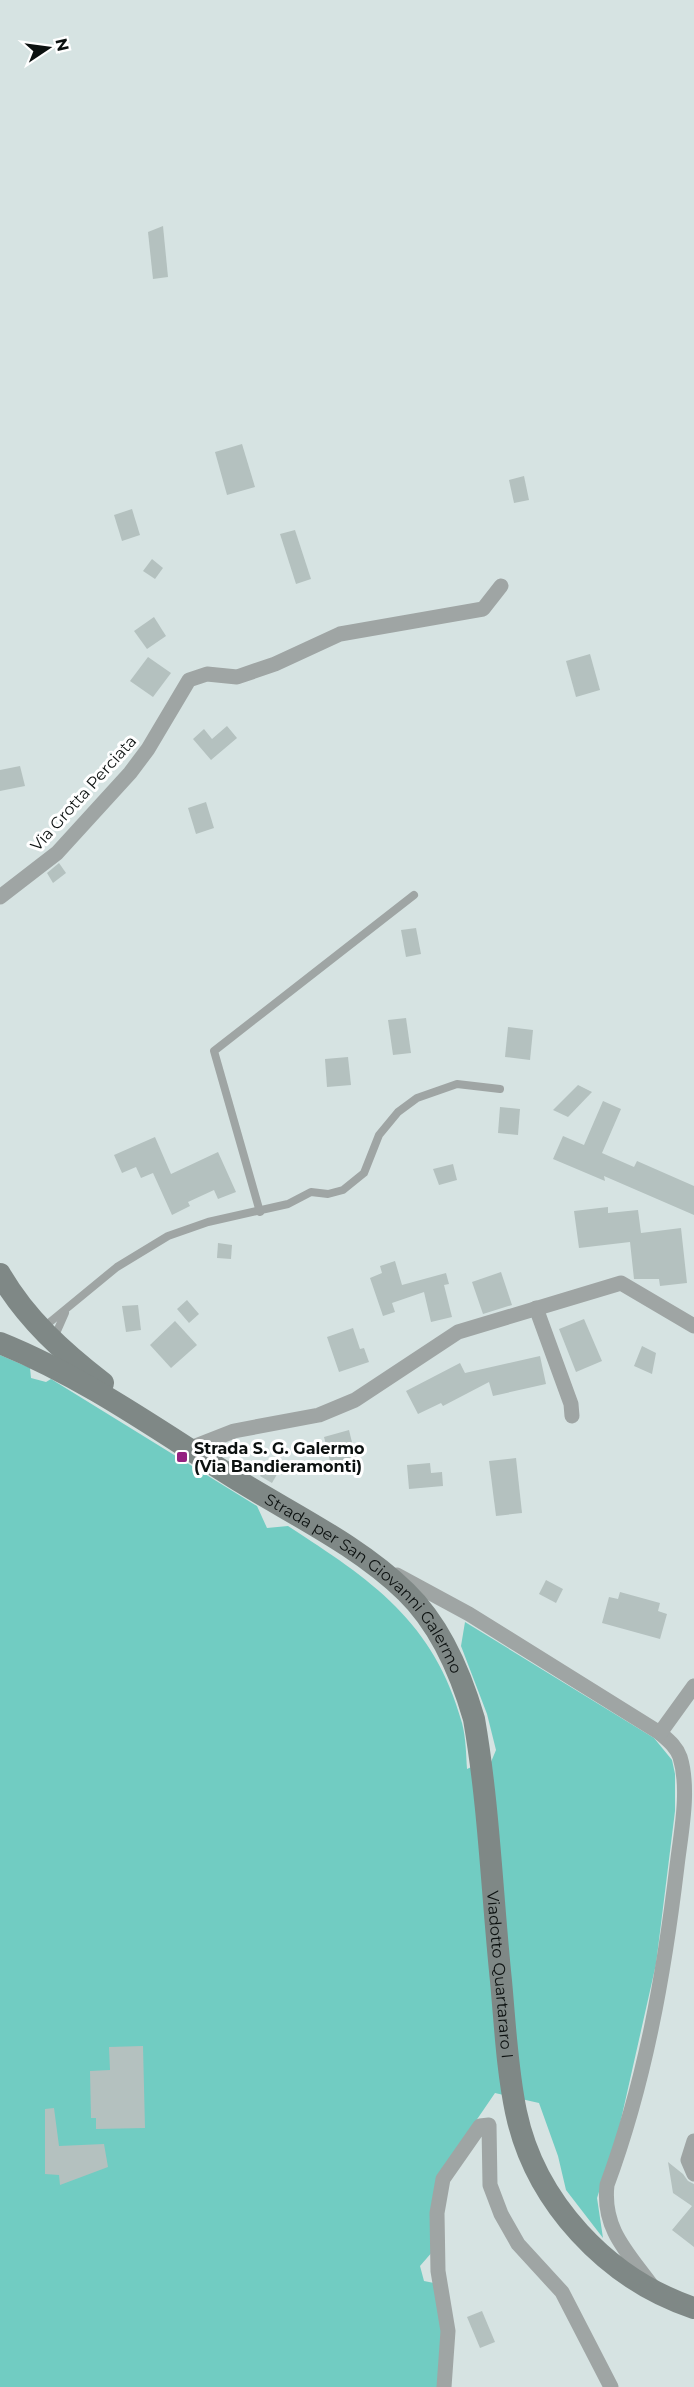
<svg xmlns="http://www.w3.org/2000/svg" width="694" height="2387" font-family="Montserrat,sans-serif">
	<rect width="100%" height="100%" fill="#d6e3e2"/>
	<!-- green -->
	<path fill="#71ccc2" d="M0 1355 30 1368 31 1378 46 1382 51 1379 257 1506 267 1528 288 1526C371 1580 434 1621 462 1723 466 1738 466 1754 467 1769L480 1763 491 1762 496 1750 487 1714 461 1646 465 1622 654 1738 672 1760 675 1774V1811L656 1964 618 2133 597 2198 603 2238 566 2190 558 2156 539 2103 495 2093 441 2172 433 2251 420 2266 424 2281 434 2283 444 2320 438 2387H0Z"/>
	<!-- building -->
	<g fill="#b4c1bf">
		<path d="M163 226 168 277 153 279 148 232Z"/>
		<path d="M242 444 255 487 227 495 215 452Z"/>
		<path d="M524 476 529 500 514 503 509 480Z"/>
		<path d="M132 509 140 535 122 541 114 515Z"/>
		<path d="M295 530 311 579 296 584 280 534Z"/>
		<path d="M152 559 163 568 155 579 143 571Z"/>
		<path d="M154 617 166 636 147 649 134 631Z"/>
		<path d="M590 654 600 690 576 697 566 661Z"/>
		<path d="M148 657 171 673 153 697 130 681Z"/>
		<path d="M227 726 237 738 211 760 193 739 204 729 212 739Z"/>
		<path d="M20 766 25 786 0 791V770Z"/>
		<path d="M206 802 214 828 196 834 188 808Z"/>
		<path d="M59 863 66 873 53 883 47 873Z"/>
		<path d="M416 928 421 954 406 957 401 930Z"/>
		<path d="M406 1018 411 1053 393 1055 388 1020Z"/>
		<path d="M508 1027 533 1030 530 1060 505 1057Z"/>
		<path d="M348 1057 351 1085 327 1087 325 1059Z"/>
		<path d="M578 1085 592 1092 568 1117 553 1110Z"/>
		<path d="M603 1101 621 1109 602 1153 634 1167 637 1161 694 1186V1215L604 1176 605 1181 553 1159 563 1136 584 1145Z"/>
		<path d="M500 1107 520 1109 518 1135 498 1133Z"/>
		<path d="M155 1137 171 1174 218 1152 236 1192 218 1199 214 1190 188 1202 190 1206 172 1215 153 1173 141 1178 136 1167 122 1173 114 1155Z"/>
		<path d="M453 1164 457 1180 439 1185 433 1169Z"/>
		<path d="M608 1207V1213L638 1210 641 1233 681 1228 687 1283 660 1286 659 1279H634L630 1242 579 1248 574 1211Z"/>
		<path d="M218 1243 232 1245 231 1259 217 1258Z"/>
		<path d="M395 1261 402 1285 446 1273 449 1284 444 1285 452 1317 431 1322 424 1292 392 1303 395 1312 383 1316 370 1278 382 1273 380 1266Z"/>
		<path d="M501 1272 512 1305 483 1314 472 1282Z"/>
		<path d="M187 1300 199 1314 189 1323 177 1309Z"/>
		<path d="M138 1305 141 1330 126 1332 122 1306Z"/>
		<path d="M584 1319 602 1361 576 1372 559 1329Z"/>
		<path d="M175 1321 197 1345 171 1368 150 1345Z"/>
		<path d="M353 1328 360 1349 364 1348 369 1362 339 1372 327 1337Z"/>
		<path d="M642 1346 656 1353 652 1374 634 1366Z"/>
		<path d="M540 1356 546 1384 493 1396 489 1382 443 1406 441 1403 418 1414 406 1391 460 1363 465 1373Z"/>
		<path d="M349 1430 358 1467 333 1473 324 1437Z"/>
		<path d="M516 1458 522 1513 496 1516 489 1461Z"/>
		<path d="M268 1463 280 1469 272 1483 260 1476Z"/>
		<path d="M430 1463 431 1473 442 1472 443 1486 409 1489 407 1465Z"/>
		<path d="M546 1580 563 1589 556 1603 539 1594Z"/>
		<path d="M620 1592 660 1603 658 1611 667 1614 660 1639 602 1623 609 1597 618 1599Z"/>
		<path d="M143 2046 145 2128 96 2129V2118H91L90 2071 110 2070 109 2047Z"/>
		<path d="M54 2108 59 2146 104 2144 108 2167 60 2185 59 2175 45 2174V2109Z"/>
		<path d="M668 2162 683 2174 688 2181 694 2184V2247L672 2230 692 2206 673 2193Z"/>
		<path d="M482 2311 495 2342 480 2348 467 2317Z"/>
	</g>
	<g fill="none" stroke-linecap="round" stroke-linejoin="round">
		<!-- lane -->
		<g stroke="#9fa5a4" stroke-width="8">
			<path d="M260 1212 214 1051 414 895"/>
			<path d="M44 1327 117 1267 168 1236 208 1222 288 1204 311 1192 328 1194 343 1190 364 1173 379 1135 398 1112 417 1098 457 1084 500 1089"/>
			<path d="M54 1338 65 1313"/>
		</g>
		<!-- street -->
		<g stroke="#9fa5a4" stroke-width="15">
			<path d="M0 897 57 853 130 773 148 749 189 680 207 674 237 677 275 664 340 634 483 609 501 586"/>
			<path d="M536 1308 571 1404 572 1416"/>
			<path d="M188 1449 234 1431 319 1415 355 1400 458 1332 621 1283 694 1326"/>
			<path d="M397 1575 469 1614 660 1733C668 1740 676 1746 680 1757 690 1790 681 1832 677 1866 664 1975 645 2082 607 2185 602 2229 628 2253 652 2286"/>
			<path d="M660 1733 694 1686"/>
			<path d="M694 2141 688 2160 694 2174"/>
			<path d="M444 2387 448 2331 438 2271 437 2213 443 2179 480 2126 489 2125 490 2185 501 2214 518 2244 562 2292 611 2387"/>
		</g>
		<!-- secondary -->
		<g stroke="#7f8886" stroke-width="22">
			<path d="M0 1274C26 1319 63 1352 103 1383"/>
			<path id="s1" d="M0 1343C87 1378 165 1435 244 1484 298 1517 360 1547 406 1592 441 1626 461 1674 474 1719 489 1805 492 1894 501 1981 505 2024 507 2069 516 2112 535 2202 607 2279 694 2308"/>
		</g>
	</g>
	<!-- markers -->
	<rect fill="#942180" stroke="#fff" stroke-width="2" x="176" y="1451" width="12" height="12" rx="3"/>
	<g text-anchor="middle" stroke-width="6" stroke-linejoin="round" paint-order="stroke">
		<!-- street labels -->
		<g font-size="16" fill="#0c1110" stroke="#fff">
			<text transform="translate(83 793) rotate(-48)" y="6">Via Grotta Perciata</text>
			<text dy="6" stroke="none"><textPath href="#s1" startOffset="441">Strada per San Giovanni Galermo</textPath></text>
			<text dy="6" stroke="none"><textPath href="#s1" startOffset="880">Viadotto Quartararo I</textPath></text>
		</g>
		<!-- poi labels -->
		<g font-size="16" font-weight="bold" fill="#0c1110" stroke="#fff" text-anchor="start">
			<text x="194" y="1454">Strada S. G. Galermo<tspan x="194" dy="18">(Via Bandieramonti)</tspan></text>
		</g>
	</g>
	<!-- north arrow -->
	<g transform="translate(48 48) rotate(77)" stroke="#ffffff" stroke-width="4.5" paint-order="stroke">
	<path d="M0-4.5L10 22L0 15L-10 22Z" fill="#0c1110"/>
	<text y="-9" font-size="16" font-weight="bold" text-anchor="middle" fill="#0c1110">N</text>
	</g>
</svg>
